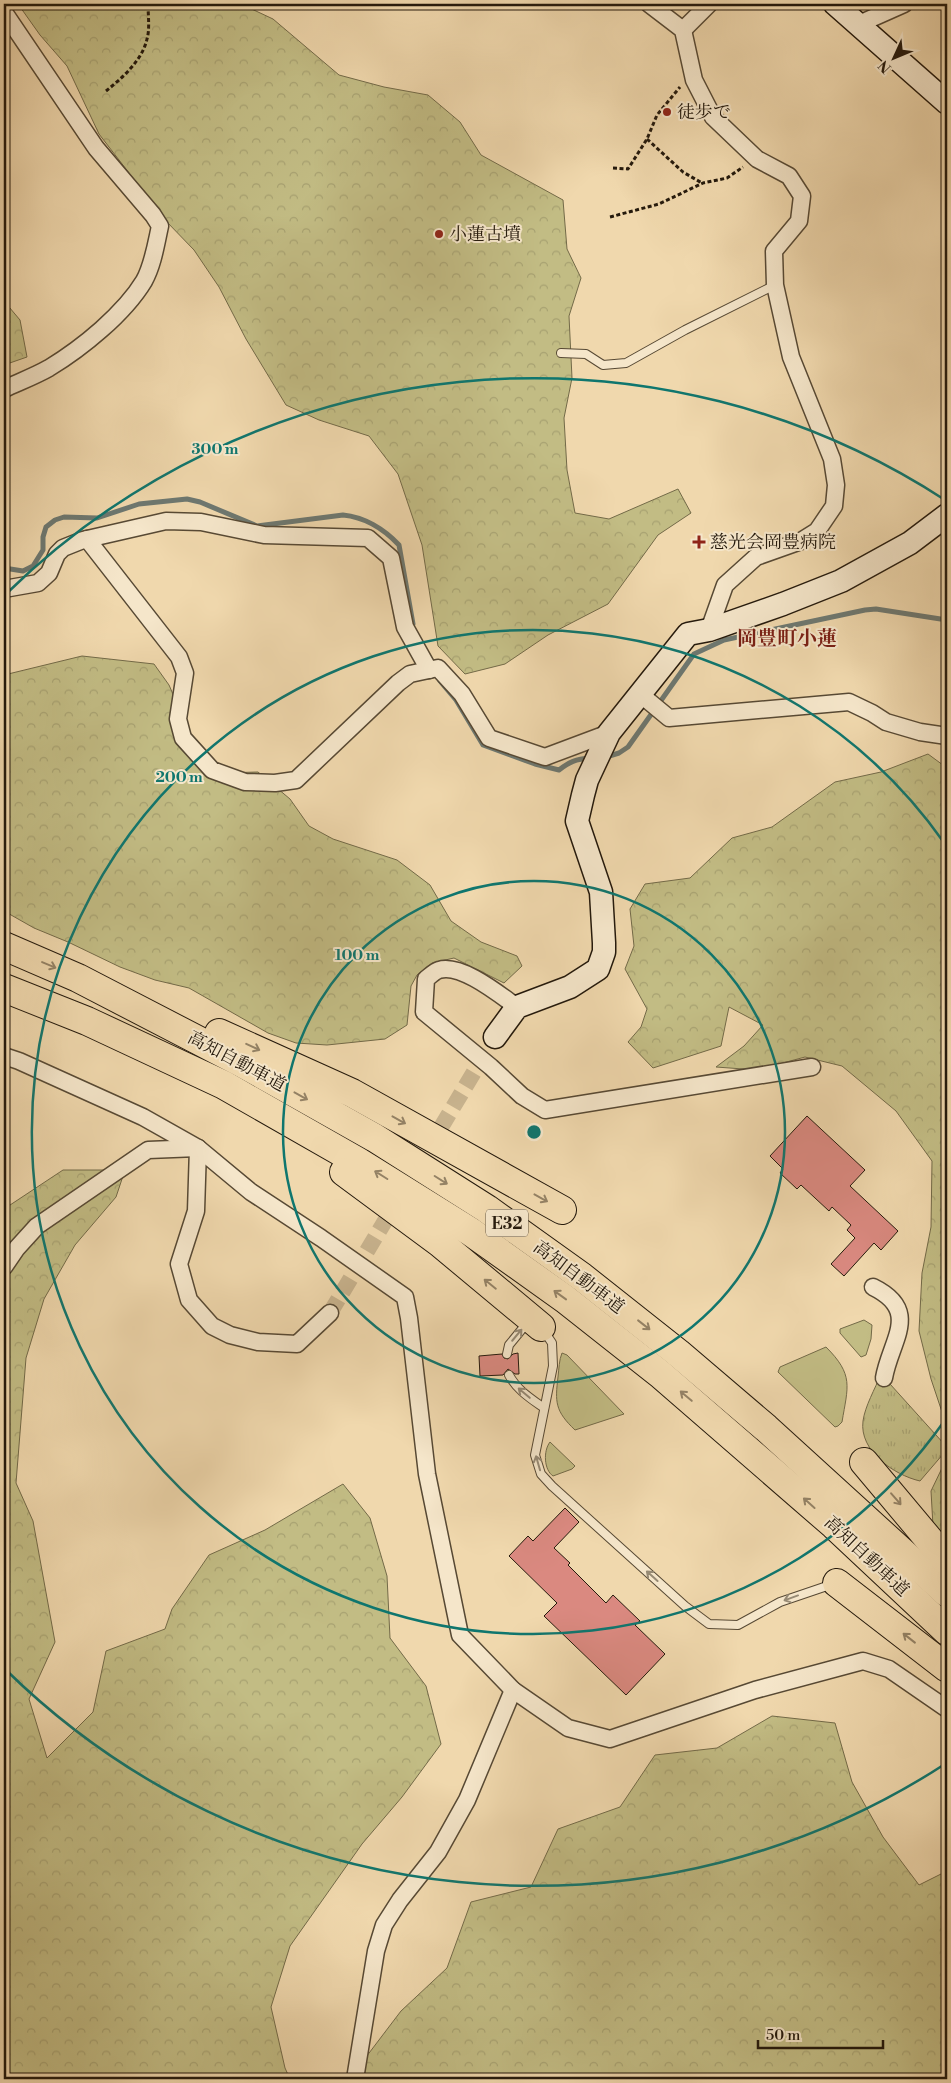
<svg xmlns="http://www.w3.org/2000/svg" width="951" height="2083" font-family="'Libre Bodoni','Noto Serif JP',serif">
	<defs>
		<pattern id="forest-crowns" width="20" height="18" patternUnits="userSpaceOnUse" patternTransform="scale(1.25)"><rect width="20" height="18" fill="#c2bc84"/><path d="M2 6a3 3 0 1 1 6 0M12 15a3 3 0 1 1 6 0" fill="none" stroke="#a7a171"/></pattern>
		<pattern id="park-tufts" width="24" height="20" patternUnits="userSpaceOnUse" patternTransform="scale(1.25)"><rect width="24" height="20" fill="#c2bc84"/><path d="M3 7l-1-3M5 7V3M7 7l1-3M15 17l-1-3M17 17v-4M19 17l1-3" fill="none" stroke="#a7a171"/></pattern>
	</defs>
	<rect width="100%" height="100%" fill="#f0d8ad"/>
	<filter id="stains"><feTurbulence type="fractalNoise" baseFrequency=".004" numOctaves="4"/><feColorMatrix values="0 0 0 0 .2 0 0 0 0 .09 0 0 0 0 .02 0 0 0 .5 -.17"/></filter>
	<radialGradient id="worn" r=".72"><stop offset=".6" stop-color="#630" stop-opacity="0"/><stop offset="1" stop-color="#630" stop-opacity=".3"/></radialGradient>
	<!-- grass -->
	<g fill="#c2bc84" stroke="#736a48">
		<path d="M864 1320 872 1325 871 1339 866 1355 861 1357 840 1333V1329Z"/>
		<path d="M826 1347C854 1375 848 1386 842 1422L838 1426 835 1427 778 1372 780 1367Z"/>
		<path d="M562 1353 567 1355 624 1414 575 1430C555 1411 555 1402 558 1377 559 1369 559 1360 562 1353Z"/>
		<path d="M550 1442 575 1466 572 1469 553 1476C544 1470 543 1451 550 1442Z"/>
	</g>
	<!-- forest -->
	<g fill="url(#forest-crowns)" stroke="#736a48">
		<path d="M18 4H241L273 19 339 75 384 87 428 95 460 122 481 155 563 200 567 249 581 278 569 316 572 378 564 418 567 470 575 513 609 519 678 489 691 513 658 535 608 604 548 635 505 664 465 674 438 646 422 545 398 474 369 436 319 420 286 405 246 339 219 287 194 250 166 221 99 134 67 66 40 35Z"/>
		<path d="M4 301 20 320 27 357 4 365Z"/>
		<path d="M82 656 154 664 169 685 196 747 223 773 258 772 290 799 309 826 333 839 397 860 430 885 451 921 481 942 517 956 522 966 504 983 454 958 432 963 417 975 411 986 407 1025 385 1039 327 1045 296 1043 268 1033 189 988 155 980 120 967 68 942 34 928 4 911V675Z"/>
		<path d="M928 754 947 768V1541L933 1526 931 1491 943 1466 946 1424 931 1379 919 1331 922 1273 931 1227 932 1161 896 1111 842 1066 805 1057 757 1070 716 1067 744 1046 763 1025 729 1007 721 1046 653 1068 628 1042 641 1027 647 1009 625 969 634 946 630 909 645 884 690 878 732 838 772 827 835 782 881 772Z"/>
		<path d="M63 1170H125L116 1197 75 1245 44 1299 26 1358 16 1483 33 1521 55 1642 29 1699 47 1758 93 1712 106 1651 165 1629 172 1609 209 1555 265 1530 343 1484 370 1518 387 1576 390 1638 426 1686 441 1744 402 1797 362 1844 290 1946 271 2007 285 2068 290 2079H4V1209Z"/>
		<path d="M772 1716 835 1723 852 1782 883 1837 919 1885 947 1871V2079H359L363 2061 401 2011 447 1968 471 1902 531 1887 558 1829 620 1807 655 1755 717 1748Z"/>
	</g>
	<!-- park -->
	<path fill="url(#park-tufts)" stroke="#736a48" d="M881 1374 945 1445 944 1453 920 1481C894 1475 859 1451 863 1421 865 1406 875 1389 881 1374Z"/>
	<g fill="none" stroke-linecap="round" stroke-linejoin="round">
		<!-- stream -->
		<g stroke="#6d7871" stroke-width="5">
			<path d="M4 568 23 571 33 566 43 550V537L46 527 55 520 64 517 97 518 139 504 187 499 200 502 257 526 343 515C364 517 384 529 399 545L413 624"/>
			<path d="M440 681 456 700 483 745 535 764 559 770C569 762 576 759 590 758"/>
			<path d="M606 757 619 753 628 747 694 654 724 640 865 610 876 609 947 620"/>
		</g>
	</g>
	<!-- building -->
	<g fill="#da8980" stroke="#24190c">
		<path d="M807 1116 865 1170 850 1186 898 1231 881 1250 874 1243 844 1276 831 1264 855 1238 847 1230 851 1225 832 1207 829 1211 801 1185 797 1189 780 1173 783 1169 770 1156Z"/>
		<path d="M518 1353 519 1374H515L508 1369 503 1375 480 1376 479 1356 502 1354 504 1358 508 1359 513 1354Z"/>
		<path d="M565 1508 579 1522 554 1548 570 1563 568 1565 606 1603 613 1595 640 1621 635 1625 665 1654 626 1695 544 1616 557 1603 509 1556 528 1536 533 1541Z"/>
	</g>
	<g fill="none" stroke-linecap="round" stroke-linejoin="round">
		<!-- street-tunnel -->
		<path stroke="#c7b28d" stroke-width="16" stroke-dasharray="16 8" stroke-linecap="butt" d="M330 1313 495 1037"/>
		<!-- lane casing -->
		<g stroke="#574934" stroke-width="10">
			<g id="lane">
				<path d="M561 353 586 354 603 365 626 363 685 330 775 285"/>
				<path d="M544 1331 552 1343 553 1366 535 1455 541 1474 552 1486 685 1606 709 1624 738 1625 780 1602 833 1584"/>
				<path d="M507 1354 509 1345 527 1323"/>
				<path d="M509 1375C517 1390 530 1398 544 1408"/>
			</g>
		</g>
		<!-- street casing -->
		<g stroke="#574934" stroke-width="19">
			<g id="street">
				<path d="M649 4 683 30 694 80 713 117 757 159 789 176 802 196 799 221 774 251 775 285 791 357 832 459 836 485 834 506 817 531 801 541 756 557 725 585 709 630"/>
				<path d="M4 12 96 148 153 215 160 226C156 244 153 265 144 281 124 314 82 348 49 368 35 376 19 382 4 389"/>
				<path d="M859 24 904 4"/>
				<path d="M683 30 709 4"/>
				<path d="M87 539 179 657 185 673 178 719 183 738 212 770 245 782 275 783 296 780 398 683 410 674 438 668 462 694 489 738 545 757 609 733"/>
				<path d="M4 589 38 583 49 573 57 554 63 548 83 540 166 521 201 522 264 535 368 538 391 558 405 627 429 670"/>
				<path d="M640 694 669 718 849 702 872 713 886 722 920 732 947 736"/>
				<path d="M517 1007C500 995 461 963 439 970 435 971 430 976 426 979L424 1012 491 1067 522 1096 545 1110 812 1067"/>
				<path d="M4 1056 19 1061 143 1117 198 1148 251 1192 321 1238 405 1297 409 1318 427 1474 460 1635 513 1690 568 1728 610 1739 755 1690 863 1661 889 1669 947 1709"/>
				<path d="M198 1148 196 1211 179 1264 189 1300 212 1326 230 1335 258 1342 297 1344 330 1313"/>
				<path d="M4 1267 17 1248 37 1226 148 1150 198 1148"/>
				<path d="M873 1287C922 1311 890 1341 884 1378"/>
				<path d="M355 2079 376 1951 384 1925 400 1900 438 1852 467 1800 513 1690"/>
			</g>
		</g>
		<!-- secondary casing -->
		<g stroke="#24190c" stroke-width="25">
			<g id="secondary">
				<path d="M835 4 947 103"/>
				<path d="M495 1037 517 1007 570 987 598 969 604 952V943L601 892 577 821 583 795 587 780 609 733 688 634 709 630 783 604 841 581 910 543 947 515"/>
			</g>
		</g>
		<!-- highway casing -->
		<g stroke="#24190c" stroke-width="30">
			<g id="highway">
				<path d="M4 946 78 978 240 1062 375 1138 487 1209 582 1277 678 1353 766 1428 947 1593"/>
				<path d="M4 988 87 1021 224 1085 357 1161 471 1232 565 1299 660 1374 834 1525 947 1631"/>
				<path d="M219 1033 352 1093 562 1210"/>
				<path d="M344 1172 440 1243 541 1327"/>
				<path d="M864 1462 947 1561"/>
				<path d="M837 1583 947 1668"/>
			</g>
		</g>
		<!-- path -->
		<g stroke="#24190c" stroke-width="3" stroke-dasharray="4 2.5" stroke-linecap="butt">
			<path d="M106 91C122 78 142 61 147 39 150 29 148 15 148 4"/>
			<path d="M647 139 683 172 702 183"/>
			<path d="M613 168 628 169 647 139 657 115 680 87"/>
			<path d="M610 217 659 204 703 183 727 178 743 167"/>
		</g>
		<!-- lane -->
		<use href="#lane" stroke="#f5e6ca" stroke-width="8"/>
		<!-- street -->
		<use href="#street" stroke="#f5e6ca" stroke-width="16"/>
		<!-- secondary -->
		<use href="#secondary" stroke="#f5e6ca" stroke-width="22"/>
		<!-- highway -->
		<use href="#highway" stroke="#f0d8ad" stroke-width="28"/>
	</g>
	<!-- one-way arrows -->
	<defs><path id="oneway-shaft" d="M-6 0H5M1.5-3L5.5 0L1.5 3" fill="none" stroke-width="1.6" stroke-linecap="round" stroke-linejoin="round" transform="scale(1.25)"/></defs>
	<g stroke="#948265">
		<use href="#oneway-shaft" transform="translate(49 965) rotate(23)"/>
		<use href="#oneway-shaft" transform="translate(253 1047) rotate(25)"/>
		<use href="#oneway-shaft" transform="translate(301 1096) rotate(29)"/>
		<use href="#oneway-shaft" transform="translate(399 1120) rotate(29)"/>
		<use href="#oneway-shaft" transform="translate(381 1175) rotate(-148)"/>
		<use href="#oneway-shaft" transform="translate(441 1180) rotate(32)"/>
		<use href="#oneway-shaft" transform="translate(541 1198) rotate(29)"/>
		<use href="#oneway-shaft" transform="translate(490 1284) rotate(-141)"/>
		<use href="#oneway-shaft" transform="translate(560 1295) rotate(-144)"/>
		<use href="#oneway-shaft" transform="translate(644 1325) rotate(38)"/>
		<use href="#oneway-shaft" transform="translate(686 1396) rotate(-140)"/>
		<use href="#oneway-shaft" transform="translate(896 1499) rotate(49)"/>
		<use href="#oneway-shaft" transform="translate(809 1503) rotate(-138)"/>
		<use href="#oneway-shaft" transform="translate(909 1638) rotate(-142)"/>
	</g>
	<g stroke="#978a74">
		<use href="#oneway-shaft" transform="translate(517 1335) rotate(-50)"/>
		<use href="#oneway-shaft" transform="translate(524 1393) rotate(-140)"/>
		<use href="#oneway-shaft" transform="translate(538 1463) rotate(-106)"/>
		<use href="#oneway-shaft" transform="translate(652 1576) rotate(-138)"/>
		<use href="#oneway-shaft" transform="translate(791 1598) rotate(160)"/>
	</g>
	<!-- distance rings -->
	<g fill="none" stroke="#0f766e" stroke-width="2.5">
		<circle cx="534" cy="1132" r="251"/>
		<path d="M945 1420A502 502 0 1 1 945 844"/>
		<path d="M945 1764A754 754 0 0 1 6 1670M6 594A754 754 0 0 1 945 500"/>
	</g>
	<!-- markers -->
	<g fill="#8f2418" stroke="#f5e6ca" stroke-width="2">
		<circle cx="667" cy="112" r="5"/>
		<circle cx="439" cy="234" r="5"/>
		<path d="M696.5 534.5h5v5h5v5h-5v5h-5v-5h-5v-5h5z"/>
	</g>
	<g text-anchor="middle" stroke-width="4" stroke-linejoin="round" paint-order="stroke">
		<!-- shield labels -->
		<rect fill="#f5e6ca" stroke="#635645" stroke-width="1" x="486" y="1209.5" width="42" height="27" rx="4"/>
		<g font-size="16" font-weight="bold" fill="#24190c">
			<text x="507" y="1229">E32</text>
		</g>
		<!-- poi labels -->
		<g font-size="18" fill="#24190c" stroke="#f5e6ca" text-anchor="start">
			<text x="677" y="118">徒歩で</text>
			<text x="449" y="240">小蓮古墳</text>
			<text x="710" y="548">慈光会岡豊病院</text>
		</g>
		<!-- street labels -->
		<g font-size="18" fill="#24190c" stroke="#f5e6ca">
			<text transform="translate(237 1061) rotate(28)" y="6">高知自動車道</text>
			<text transform="translate(579 1277) rotate(37)" y="6">高知自動車道</text>
			<text transform="translate(867 1556) rotate(43)" y="6">高知自動車道</text>
		</g>
		<!-- quarter labels -->
		<g font-size="20" font-weight="bold" fill="#7a1f14" stroke="#f5e6ca">
			<text x="787" y="645">岡豊町小蓮</text>
		</g>
	</g>
	<circle cx="534" cy="1132" r="8" fill="#0f766e" stroke="#f5e6ca" stroke-width="2.5"/>
	<g font-size="15" text-anchor="middle" font-weight="bold" fill="#0f766e" stroke="#f5e6ca" stroke-width="4" stroke-linejoin="round" paint-order="stroke">
		<text x="215" y="454">300 m</text>
		<text x="179" y="782">200 m</text>
		<text x="357" y="960">100 m</text>
	</g>
	<!-- margin -->
	<rect width="951" height="2083" fill="none" stroke="#f0d8ad" stroke-width="20"/>
	<rect x="5" y="5" width="941" height="2073" fill="none" stroke="#24190c" stroke-width="2.5"/>
	<rect x="10" y="10" width="931" height="2063" fill="none" stroke="#24190c"/>
	<!-- north arrow -->
	<g transform="translate(894 58) rotate(226)" stroke="#f5e6ca" stroke-width="4" paint-order="stroke">
	<path d="M0-4L9 19L0 12L-9 19Z" fill="#24190c"/>
	<text y="-8" font-size="14" font-weight="bold" text-anchor="middle" fill="#24190c">N</text>
	</g>
	<!-- scale -->
	<path d="M758 2040v8h125v-8" fill="none" stroke="#24190c" stroke-width="2.5"/>
	<text x="766" y="2040" font-size="15" fill="#24190c" stroke="#f5e6ca" stroke-width="4" paint-order="stroke">50 m</text>
	<rect width="100%" height="100%" filter="url(#stains)"/>
	<rect width="100%" height="100%" fill="url(#worn)"/>
</svg>
